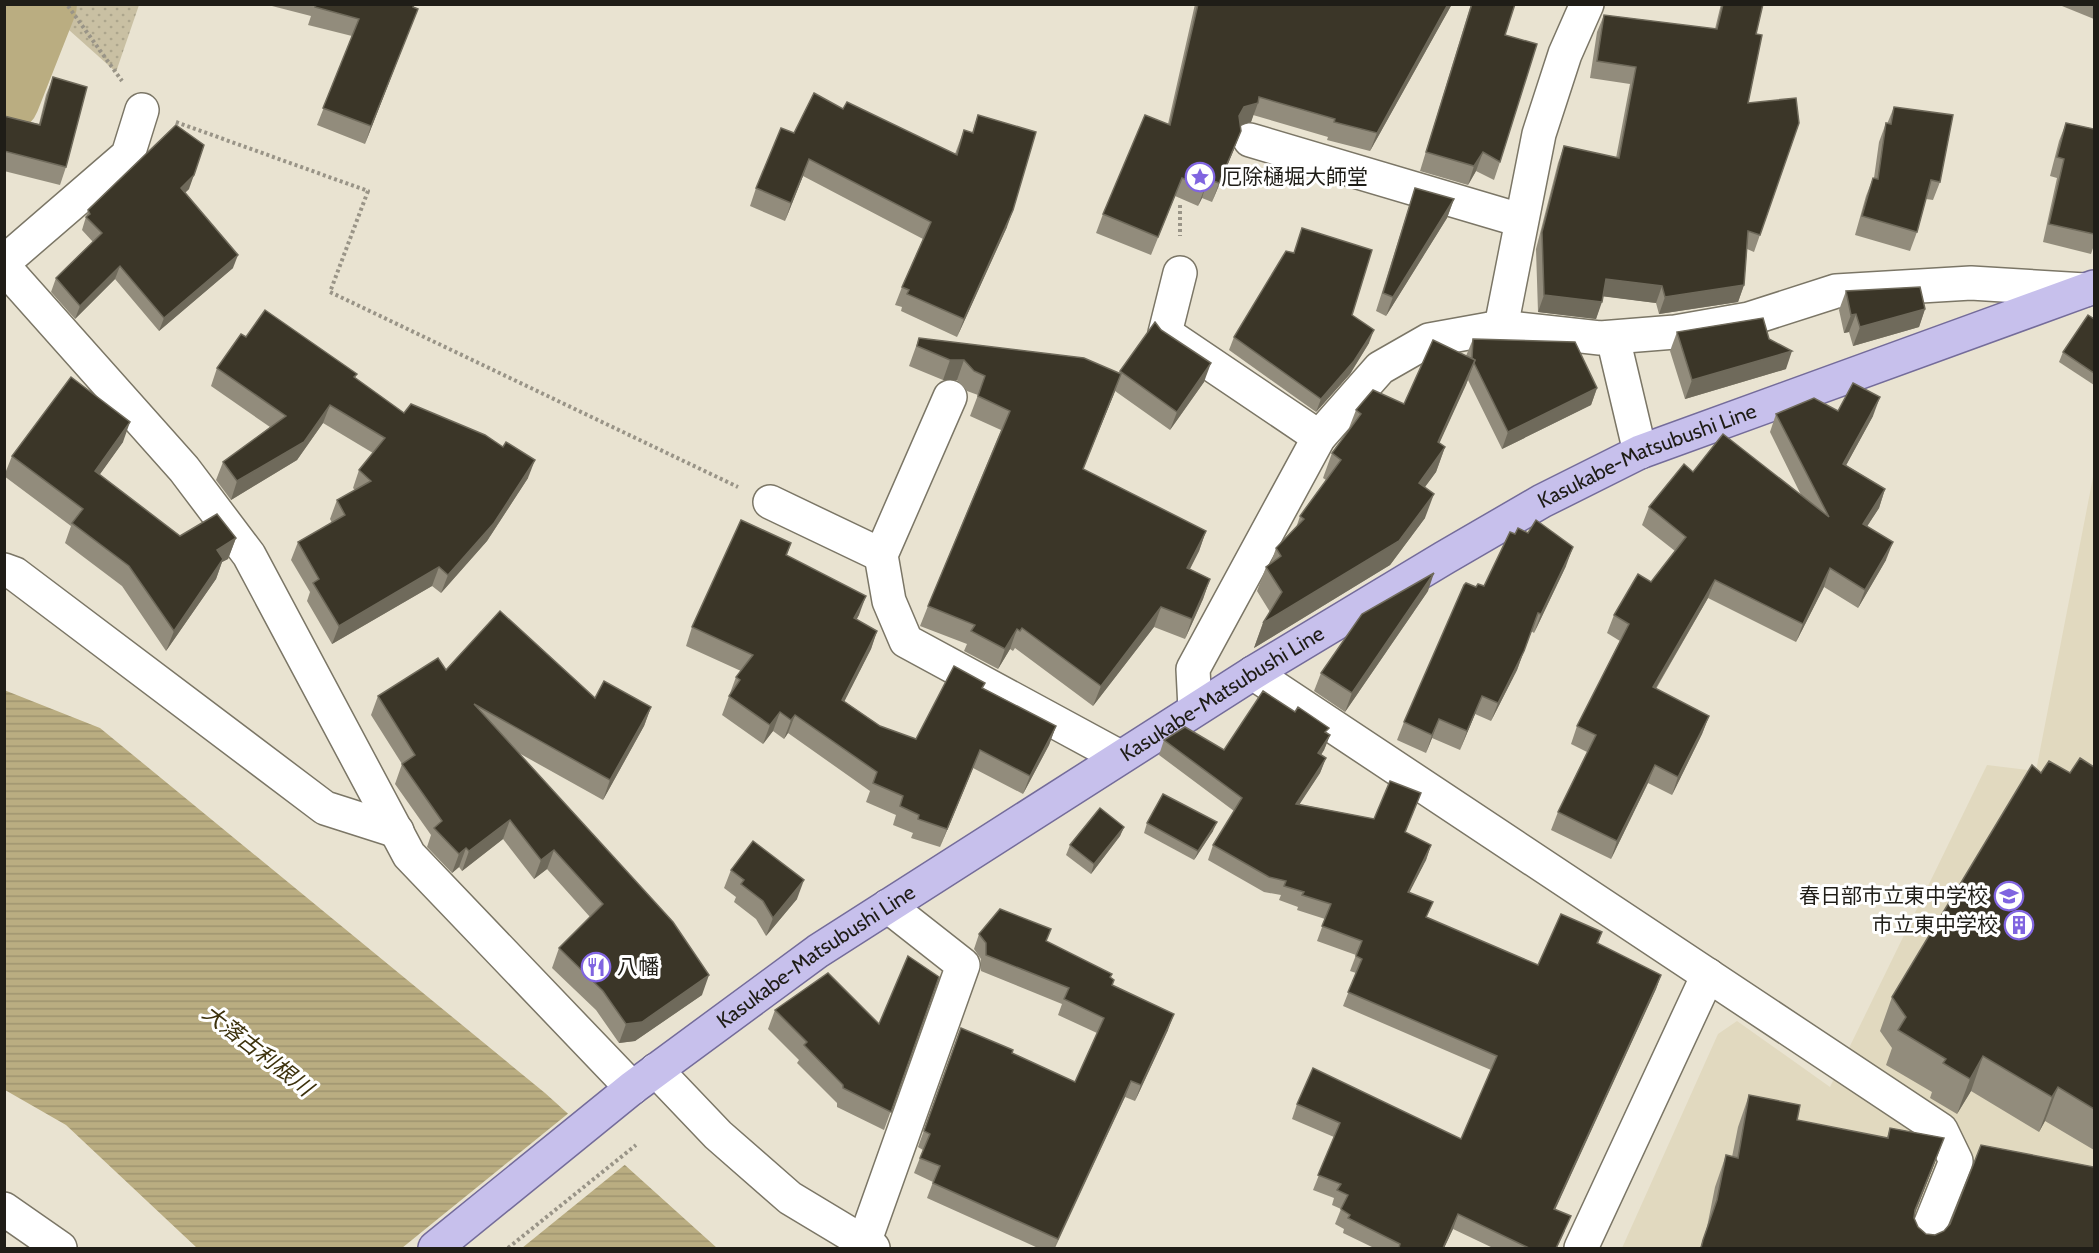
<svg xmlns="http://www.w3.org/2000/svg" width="2099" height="1253" font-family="Cabin,'Noto Sans JP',sans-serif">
	<defs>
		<pattern id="park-dots" width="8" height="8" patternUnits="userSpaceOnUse" patternTransform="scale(1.5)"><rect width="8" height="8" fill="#c9c0a3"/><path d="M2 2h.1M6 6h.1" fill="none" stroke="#aca58c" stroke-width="1.8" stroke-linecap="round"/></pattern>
		<pattern id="water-rules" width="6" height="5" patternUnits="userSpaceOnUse" patternTransform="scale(1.5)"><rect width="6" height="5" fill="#baad81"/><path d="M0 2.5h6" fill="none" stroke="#9f946f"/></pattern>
	</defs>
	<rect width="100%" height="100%" fill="#e9e3d1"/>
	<!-- built -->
	<path fill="#e1d9bf" d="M2094 472V1248H1622L1718 1034 1737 1021 1830 1087 1987 765 2036 771Z"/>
	<!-- park -->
	<path fill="url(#park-dots)" d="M41 5H139L116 72Z"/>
	<!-- water -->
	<path fill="url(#water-rules)" d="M4 690 100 728 545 1093 717 1248H197L66 1125 5 1090Z"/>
	<!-- pier -->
	<path fill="#e9e3d1" d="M570 1112 627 1163 522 1248H402Z"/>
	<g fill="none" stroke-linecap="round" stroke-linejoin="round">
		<!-- river -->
		<path stroke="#baad81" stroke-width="72" d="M4 98 41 4"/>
		<!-- minor casing -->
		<g stroke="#7b7666" stroke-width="36">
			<g id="minor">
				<path d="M1250 140 1520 220"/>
				<path d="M4 262 128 155 142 110"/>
				<path d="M4 267 184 469 249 555 409 855 632 1088"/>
				<path d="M1180 273 1165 333 1319 437"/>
				<path d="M1501 327 1539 134 1565 54 1587 4"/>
				<path d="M1613 338 1640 452"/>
				<path d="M950 397 881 555 889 601 906 641 1120 757"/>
				<path d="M770 502 881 555"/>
				<path d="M4 570 15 574 325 808 397 831"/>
				<path d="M1253 673 1941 1130 1956 1161 1921 1248"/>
				<path d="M1195 709 1193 669 1319 437 1380 368 1429 340 1501 327 1600 338 1675 332 1749 319 1836 291 1971 283 2085 290"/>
				<path d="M656 1070 718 1135 790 1198 873 1248"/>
				<path d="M4 1209 60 1248"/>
				<path d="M864 1243 963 965 888 906"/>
				<path d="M1581 1248 1708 975"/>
			</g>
		</g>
		<!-- major casing -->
		<g stroke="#746c9a" stroke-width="36">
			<g id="major">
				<path id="s1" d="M435 1248 632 1088 818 951 1253 673 1444 558 1542 501 1640 452 2094 287"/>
			</g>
		</g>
		<!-- path -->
		<g stroke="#999487" stroke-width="4" stroke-dasharray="3 3" stroke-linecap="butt">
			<path d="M68 6 122 81"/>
			<path d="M176 122 368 191 330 292 738 487"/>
			<path d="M1180 205V236"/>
			<path d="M508 1248 636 1145"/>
		</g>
		<!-- minor -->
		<use href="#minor" stroke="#fff" stroke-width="33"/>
		<!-- major -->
		<use href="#major" stroke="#c7c0ec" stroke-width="33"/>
	</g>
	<!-- wall -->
	<g fill="#928c7c">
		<path d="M273 4H414L411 26 365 144 317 125 352 36 308 25 311 16 272 6Z"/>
		<path d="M1195 4H1452L1370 151 1327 140 1328 137 1253 115 1251 122 1240 125 1241 131 1234 149 1212 202 1202 198 1198 206 1175 196 1151 255 1096 233 1103 214 1168 124Z"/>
		<path d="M1471 4H1515L1505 35 1500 162 1494 180 1476 171 1468 185 1420 171Z"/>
		<path d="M1721 4H1763L1756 34 1748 103 1799 123 1754 252 1747 249 1744 285 1738 302 1659 314 1656 303 1603 296 1596 319 1538 312 1536 249 1558 163 1564 146 1616 158 1630 84 1590 78 1597 32 1604 15 1715 29Z"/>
		<path d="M2062 4H2094V19L2062 6Z"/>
		<path d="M53 77 66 167 60 185 4 171V116L39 124 46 95Z"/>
		<path d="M1894 107 1940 182 1933 200 1926 199 1917 232 1910 251 1855 235 1866 196 1873 178H1874L1879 142 1886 123 1887 124Z"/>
		<path d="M843 109 955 154 964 130 972 133 978 115 1007 227 957 337 901 311 902 307 895 305 902 287 923 239 803 176 785 221 750 206 756 188 794 133Z"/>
		<path d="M2066 123 2094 129V245L2091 254 2043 242 2057 178 2050 176 2059 141Z"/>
		<path d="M1415 188 1454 199 1447 218 1386 316 1376 311 1409 207Z"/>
		<path d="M189 189 185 193 233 268 159 331 115 279 75 319 51 292 56 278 93 242 82 230 88 210Z"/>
		<path d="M1846 291 1925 309 1919 327 1853 346 1849 332 1844 333 1839 310Z"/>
		<path d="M1352 315 1369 343 1350 374 1316 412 1229 350 1234 337Z"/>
		<path d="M2094 319V385L2059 362 2063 352Z"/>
		<path d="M1677 332 1769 339 1786 369 1685 399 1670 351Z"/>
		<path d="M246 337 357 374 355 378 404 413 528 478 487 541 441 593 432 586 332 644 307 601 310 592 291 560 298 542 332 523 330 519 337 500 355 490 353 488 359 470 373 453 323 423 297 460 231 500 216 480 223 462 270 427 211 386 217 368Z"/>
		<path d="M919 338 1119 373 1120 371 1204 382 1170 430 1115 391 1083 469 1206 531 1199 551 1190 569 1210 579 1203 599 1185 639 1154 627 1093 706 1015 648 1013 651 1010 649 998 669 964 651 967 644 920 626 928 606 1001 430 970 416 978 395 967 391 957 380H943L909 366Z"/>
		<path d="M1473 339 1597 388 1591 405 1502 449 1468 380 1439 443 1445 447 1436 472 1425 487V518L1390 565 1254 648 1263 623 1270 612 1257 591 1266 567 1271 563 1276 548 1296 528 1300 516 1326 480 1323 478 1332 453 1347 433 1356 410 1404 404 1466 356Z"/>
		<path d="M1776 414 1873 416 1846 465 1885 489 1879 508 1867 526 1886 560 1858 608 1824 587 1796 642 1708 598 1656 689 1709 716 1702 734 1672 795 1648 783 1611 859 1551 830 1558 812 1587 752 1571 744 1577 726 1620 641 1607 633 1614 615 1651 582 1675 551 1642 525 1649 507 1693 472 1802 497 1770 432Z"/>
		<path d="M123 442 99 475 180 536 236 538 228 559 222 562 216 579 166 651 122 586 65 543 71 526 4 476 12 456Z"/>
		<path d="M1515 534 1566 566 1534 633 1531 631 1517 670 1491 721 1475 714 1460 750 1432 738 1426 753 1397 740 1404 722 1476 587 1484 586Z"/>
		<path d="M791 543 787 555 859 615 856 619 877 631 871 649 844 701 880 726 916 739 983 688 1056 726 1049 745 1023 794 973 768 940 847 911 838 913 833 893 825 896 815 866 802 870 791 788 733 784 739 773 731 763 744 722 715 736 677 741 671 686 646 692 627Z"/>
		<path d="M1428 591 1345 712 1314 691 1321 673Z"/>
		<path d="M446 670 595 698 651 707 644 726 603 800 517 752 702 995 635 1041 619 1043 596 1010 552 968 559 948 590 917 547 869 534 879 503 839 462 871 459 867 452 873 427 847 431 835 395 784 402 764 371 715 378 696Z"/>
		<path d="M1327 733 1330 735 1324 750 1321 755 1326 758 1320 773 1299 804 1374 819 1415 808 1405 833 1431 845 1426 860 1409 892 1427 918 1538 965 1602 932 1598 944 1661 975 1656 989 1555 1209 1565 1231 1557 1248H1493L1453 1229 1444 1248H1374L1343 1233 1344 1229 1335 1224 1341 1209 1332 1205 1334 1198 1313 1190 1334 1137 1292 1119 1297 1104 1461 1139 1491 1070 1343 1006 1356 973 1350 971 1356 955 1317 941 1325 919 1297 910 1298 907 1279 900 1281 895 1264 892 1208 860 1213 845 1234 811 1159 755 1164 740 1224 750Z"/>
		<path d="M2094 767V1150L2045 1121 2039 1132 1971 1091 1957 1114 1930 1098 1932 1092 1886 1065 1892 1048 1880 1031 1892 997 2041 773H2070Z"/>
		<path d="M1147 823 1213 831 1194 860 1144 833Z"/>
		<path d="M1124 827 1120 836 1091 874 1066 855 1070 845Z"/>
		<path d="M731 870 797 899 766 936 756 919 734 902 736 897 724 888Z"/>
		<path d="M1051 929 1046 941 1112 974 1110 978 1113 986 1168 1030 1135 1101 1125 1097 1055 1248H1038L927 1198 933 1182 914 1173 923 1150 918 1147 961 1028 1012 1053 1075 1082 1097 1033 1058 1015 1062 1004 981 971V959L974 949 979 934Z"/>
		<path d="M939 977 884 1130 837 1107V1103L797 1063 799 1060 768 1029 775 1010 879 1024Z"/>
		<path d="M1749 1095 1797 1120 1887 1138 1890 1128 1944 1138 1915 1214 1914 1218 1918 1227 1926 1234 2094 1248H1700L1706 1232 1715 1187 1726 1155 1732 1157 1738 1127Z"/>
	</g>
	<!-- shaded-wall -->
	<g fill="#6f6a5b">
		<path d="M1448 4H1452L1370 151 1377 133Z"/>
		<path d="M418 9 411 26 365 144 371 126Z"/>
		<path d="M1258 103 1251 122 1238 126 1239 116 1244 107Z"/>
		<path d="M1241 131 1234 149 1212 202 1219 183Z"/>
		<path d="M1483 152 1476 171 1468 185 1474 166Z"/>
		<path d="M809 159 803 176 785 221 791 203Z"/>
		<path d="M194 175 189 189 176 201 181 188Z"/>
		<path d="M1208 179 1202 198 1198 206 1205 187Z"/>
		<path d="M1454 199 1447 218 1386 316 1393 297Z"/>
		<path d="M1013 210 1007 227 957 337 964 319Z"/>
		<path d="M238 255 233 268 159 331 164 318Z"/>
		<path d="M120 266 115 279 75 319 80 306Z"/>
		<path d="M1606 279 1662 286 1656 303 1600 296Z"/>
		<path d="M1744 285 1738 302 1659 314 1665 297Z"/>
		<path d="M1544 295 1602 302 1596 319 1538 312Z"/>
		<path d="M1925 309 1919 327 1853 346 1860 327Z"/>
		<path d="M1856 314 1849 332 1844 333 1851 315Z"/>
		<path d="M1374 330 1369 343 1350 374 1316 412 1321 399Z"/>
		<path d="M1792 351 1786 369 1685 399 1692 380Z"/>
		<path d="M950 360H964L957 380H943Z"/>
		<path d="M1475 360 1466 385 1429 466 1438 442Z"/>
		<path d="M1211 363 1204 382 1170 430 1177 412Z"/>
		<path d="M1121 374 1114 394 1075 488 1083 469Z"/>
		<path d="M1597 388 1591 405 1502 449 1508 432Z"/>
		<path d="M1880 397 1873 416 1837 482 1843 464Z"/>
		<path d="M330 405 323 423 297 460 231 500 237 481Z"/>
		<path d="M130 422 123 442 88 491 95 471Z"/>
		<path d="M1445 447 1436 472 1410 507 1419 483Z"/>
		<path d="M535 460 528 478 487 541 441 593 448 575Z"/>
		<path d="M1885 489 1879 508 1857 542 1863 524Z"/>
		<path d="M1434 494 1425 518 1390 565 1254 648 1263 623Z"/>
		<path d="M1206 531 1199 551 1180 588 1187 568Z"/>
		<path d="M236 538 228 559 222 562 216 579 166 651 174 631 217 550Z"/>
		<path d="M1893 542 1886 560 1858 608 1865 590Z"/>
		<path d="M1573 547 1566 566 1534 633 1541 614Z"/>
		<path d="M439 567 432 586 332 644 339 626Z"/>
		<path d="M1830 568 1824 587 1796 642 1803 624Z"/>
		<path d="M1434 573 1428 591 1345 712 1352 693Z"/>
		<path d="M1210 579 1203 599 1185 639 1192 619Z"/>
		<path d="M1715 580 1708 598 1646 705 1653 687Z"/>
		<path d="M866 596 859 615 847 637 854 618Z"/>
		<path d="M1161 607 1154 627 1093 706 1101 686Z"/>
		<path d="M1538 613 1517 670 1491 721 1498 703Z"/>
		<path d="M1017 629 1010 649 998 669 1005 649Z"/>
		<path d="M877 631 871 649 836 718 842 700Z"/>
		<path d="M1482 696 1475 714 1460 750 1467 731Z"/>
		<path d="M651 707 644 726 603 800 610 780Z"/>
		<path d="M780 712 773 731 763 744 770 725Z"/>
		<path d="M795 715 788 733 784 739 791 720Z"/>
		<path d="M1709 716 1702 734 1672 795 1678 777Z"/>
		<path d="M1439 719 1432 738 1426 753 1432 735Z"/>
		<path d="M1056 726 1049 745 1023 794 1030 776Z"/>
		<path d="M1330 735 1324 750 1312 768 1318 753Z"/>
		<path d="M980 750 973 768 940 847 947 829Z"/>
		<path d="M1326 758 1320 773 1290 819 1296 804Z"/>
		<path d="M1655 765 1648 783 1611 859 1617 841Z"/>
		<path d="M510 820 503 839 462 871 469 851Z"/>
		<path d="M1217 822 1213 831 1194 860 1198 851Z"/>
		<path d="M1124 827 1120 836 1091 874 1094 864Z"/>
		<path d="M1431 845 1426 860 1402 907 1408 892Z"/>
		<path d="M466 848 459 867 452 873 459 854Z"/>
		<path d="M554 850 547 869 534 879 541 860Z"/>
		<path d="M804 880 797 899 766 936 773 918Z"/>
		<path d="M709 975 702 995 635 1041 619 1043 626 1024Z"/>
		<path d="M1661 975 1656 989 1549 1223 1554 1209Z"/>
		<path d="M1174 1014 1168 1030 1135 1101 1141 1085Z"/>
		<path d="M1983 1056 1971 1091 1957 1114 1970 1079Z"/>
		<path d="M1131 1081 1125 1097 1054 1248 1058 1239Z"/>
		<path d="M2058 1087 2045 1121 2039 1132 2052 1097Z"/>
		<path d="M1944 1138 1932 1170 1903 1242 1915 1210Z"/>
		<path d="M1458 1214 1453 1229 1444 1248H1443Z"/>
	</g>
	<!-- building -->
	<g fill="#3b3628" stroke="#6f6a5b" stroke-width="1.5">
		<path d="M316 4H414L413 7 418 9 371 126 323 108 359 19 315 7Z"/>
		<path d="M1198 4H1448L1377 133 1334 122 1335 119 1259 97 1258 103 1244 107 1239 116 1241 131 1219 183 1208 179 1205 187 1182 178 1158 237 1103 214 1145 115 1170 125Z"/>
		<path d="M1472 4H1515L1505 35 1537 44 1500 162 1483 152 1474 166 1426 152Z"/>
		<path d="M1723 4H1763L1756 34 1762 35 1748 103 1796 98 1799 123 1760 235 1748 231 1744 285 1665 297 1662 286 1606 279 1602 302 1544 295 1542 232 1564 146 1619 158 1636 67 1597 61 1604 15 1717 29Z"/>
		<path d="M53 77 87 87 66 167 4 151V116L40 125Z"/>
		<path d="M814 93 843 109 847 102 957 155 964 130 973 133 978 115 1036 132 1013 210 964 319 907 294 909 290 902 287 931 222 809 159 791 203 756 188 781 128 794 133Z"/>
		<path d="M1894 107 1953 115 1940 182 1931 180 1917 232 1862 216 1873 178 1878 179 1886 123 1891 124Z"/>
		<path d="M2066 123 2094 129V234L2049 224 2064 159 2057 157Z"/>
		<path d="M176 125 204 145 194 175 181 188 238 255 164 318 120 266 80 306 56 278 102 233 86 217 90 214 88 210Z"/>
		<path d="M1415 188 1454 199 1393 297 1383 293Z"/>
		<path d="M1302 228 1372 250 1352 315 1374 330 1354 361 1321 399 1234 337 1286 251 1294 253Z"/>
		<path d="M1920 287 1925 309 1860 327 1856 314 1851 315 1846 291Z"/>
		<path d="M265 310 357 374 354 377 404 413 411 404 485 435 503 447 506 442 535 460 494 523 448 575 439 567 339 626 313 583 319 579 298 542 345 515 337 500 371 481 359 470 385 438 330 405 304 442 237 481 223 462 286 416 217 368 241 334 246 337Z"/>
		<path d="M2088 315 2094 319V373L2063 352Z"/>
		<path d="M1763 318 1769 339 1792 351 1692 380 1677 332Z"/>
		<path d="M1155 322 1161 330 1211 363 1177 412 1120 371Z"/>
		<path d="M919 338 1084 358 1121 374 1083 469 1206 531 1187 568 1210 579 1192 619 1161 607 1101 686 1022 628 1020 631 1017 629 1005 649 971 631 975 625 928 606 1010 411 978 396 985 376 974 371 964 360H950L917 346Z"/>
		<path d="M1473 339 1575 342 1597 388 1508 432 1474 363 1475 360 1472 358Z"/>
		<path d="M1433 340 1475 360 1438 442 1445 447 1419 483 1434 494 1399 541 1263 623 1282 592 1266 567 1281 556 1276 548 1304 519 1300 516 1341 460 1332 453 1361 414 1356 410 1373 390 1404 404Z"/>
		<path d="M71 377 130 422 95 471 180 536 217 514 236 538 217 550 223 559 174 631 129 566 72 523 83 509 12 456Z"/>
		<path d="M1853 383 1880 397 1843 464 1885 489 1863 524 1893 542 1865 590 1830 568 1803 624 1715 580 1653 687 1709 716 1678 777 1655 765 1617 841 1558 812 1596 735 1577 726 1629 624 1614 615 1638 574 1651 582 1686 537 1649 507 1684 464 1693 472 1723 434 1829 517 1776 414 1814 398 1838 411Z"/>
		<path d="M741 520 791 543 786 555 866 596 854 618 877 631 842 700 880 726 916 739 954 666 985 683 982 688 1056 726 1030 776 980 750 947 829 918 819 919 815 900 806 903 796 873 783 877 772 795 715 791 720 780 712 770 725 729 696 740 680 736 677 753 655 692 627Z"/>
		<path d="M1536 520 1573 547 1541 614 1538 613 1524 651 1498 703 1482 696 1467 731 1439 719 1432 735 1404 722 1464 585 1466 583 1476 587 1478 584 1484 586 1510 532 1515 534 1518 528 1528 533Z"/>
		<path d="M1434 573 1352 693 1321 673 1362 614Z"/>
		<path d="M500 611 595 698 604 681 651 707 610 780 474 704 673 922 709 975 642 1022 626 1024 603 991 559 948 603 904 554 850 541 860 510 820 469 851 466 848 459 854 434 828 442 821 402 764 415 755 378 696 438 658 446 670Z"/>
		<path d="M1263 691 1295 712 1298 707 1329 728 1325 732 1330 735 1318 753 1326 758 1296 804 1374 819 1390 781 1421 793 1405 832 1431 845 1408 892 1433 902 1426 917 1538 965 1561 914 1602 932 1597 943 1661 975 1554 1209 1571 1216 1556 1248H1529L1458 1214 1443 1248H1399L1400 1244 1348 1218 1350 1215 1341 1209 1348 1195 1337 1190 1341 1184 1318 1175 1340 1123 1297 1104 1313 1068 1461 1139 1497 1056 1348 992 1362 959 1356 956 1362 941 1322 926 1331 904 1302 895 1304 892 1284 886 1286 881 1269 877 1213 845 1242 798 1164 740 1185 727 1224 750Z"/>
		<path d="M2080 758 2094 767V1109L2058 1087 2052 1097 1983 1056 1970 1079 1943 1063 1946 1059 1898 1030 1906 1017 1892 997 2032 765 2041 773 2049 761 2070 773Z"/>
		<path d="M1163 794 1217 822 1198 851 1147 823Z"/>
		<path d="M1100 808 1124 827 1094 864 1070 845Z"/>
		<path d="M753 841 804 880 773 918 763 901 741 884 744 880 731 870Z"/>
		<path d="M1000 909 1051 929 1046 941 1112 974 1110 977 1114 980 1112 985 1174 1014 1141 1085 1131 1081 1058 1239 933 1183 940 1166 920 1158 930 1134 924 1131 961 1028 1013 1050 1012 1053 1075 1082 1104 1018 1064 999 1069 988 986 955V943L979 934Z"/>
		<path d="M908 956 939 977 891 1112 843 1088V1085L804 1045 807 1042 775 1010 828 973 879 1024Z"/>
		<path d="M1749 1095 1800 1105 1797 1120 1888 1138 1890 1128 1944 1138 1915 1210 1914 1218 1918 1227 1926 1234 1935 1235 1944 1231 1950 1224 1981 1145 2094 1167V1248H1701L1703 1240 1717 1200 1726 1155 1738 1158Z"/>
	</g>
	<!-- icons -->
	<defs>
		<g id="sight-ring" transform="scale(1.5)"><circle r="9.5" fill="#fff" stroke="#8064e0" stroke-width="1.5"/><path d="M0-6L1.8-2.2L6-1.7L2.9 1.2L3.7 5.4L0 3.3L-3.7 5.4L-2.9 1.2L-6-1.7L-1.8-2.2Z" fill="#8064e0"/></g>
		<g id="school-ring" transform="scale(1.5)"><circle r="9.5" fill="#fff" stroke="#8064e0" stroke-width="1.5"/><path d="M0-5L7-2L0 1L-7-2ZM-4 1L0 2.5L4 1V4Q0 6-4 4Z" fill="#8064e0"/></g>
		<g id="building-ring" transform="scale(1.5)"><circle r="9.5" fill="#fff" stroke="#8064e0" stroke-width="1.5"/><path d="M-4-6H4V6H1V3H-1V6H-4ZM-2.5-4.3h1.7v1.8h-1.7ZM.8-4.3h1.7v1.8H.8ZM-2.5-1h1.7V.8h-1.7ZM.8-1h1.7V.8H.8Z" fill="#8064e0"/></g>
		<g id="restaurant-ring" transform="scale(1.5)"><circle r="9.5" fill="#fff" stroke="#8064e0" stroke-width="1.5"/><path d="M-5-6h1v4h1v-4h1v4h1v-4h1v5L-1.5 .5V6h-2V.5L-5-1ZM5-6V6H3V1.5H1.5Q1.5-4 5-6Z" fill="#8064e0"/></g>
	</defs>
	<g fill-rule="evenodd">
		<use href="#sight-ring" x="1200" y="177"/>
		<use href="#school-ring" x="2009" y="896"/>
		<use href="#building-ring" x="2019" y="925"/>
		<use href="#restaurant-ring" x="596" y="967"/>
	</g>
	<g text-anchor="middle" stroke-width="6" stroke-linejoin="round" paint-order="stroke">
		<!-- poi labels -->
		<g font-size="21" fill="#1f1d17" stroke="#fff" text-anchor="start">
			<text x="1221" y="184">厄除樋堀大師堂</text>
			<text x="1988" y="903" text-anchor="end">春日部市立東中学校</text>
			<text x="1998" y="932" text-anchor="end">市立東中学校</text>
			<text x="617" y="974">八幡</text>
		</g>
		<!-- street labels -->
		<g font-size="21" fill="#1f1d17" stroke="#fff">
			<text dy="7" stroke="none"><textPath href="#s1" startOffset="1452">Kasukabe-Matsubushi Line</textPath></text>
			<text dy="7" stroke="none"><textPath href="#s1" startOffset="964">Kasukabe-Matsubushi Line</textPath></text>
			<text dy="7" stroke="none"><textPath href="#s1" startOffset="480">Kasukabe-Matsubushi Line</textPath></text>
		</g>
		<!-- water labels -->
		<g font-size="22" font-style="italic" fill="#3d320d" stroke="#fff">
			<text transform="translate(258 1050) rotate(38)" y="8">大落古利根川</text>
		</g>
	</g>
	<!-- border -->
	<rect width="2099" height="1253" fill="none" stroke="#1f1d17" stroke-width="12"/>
</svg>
